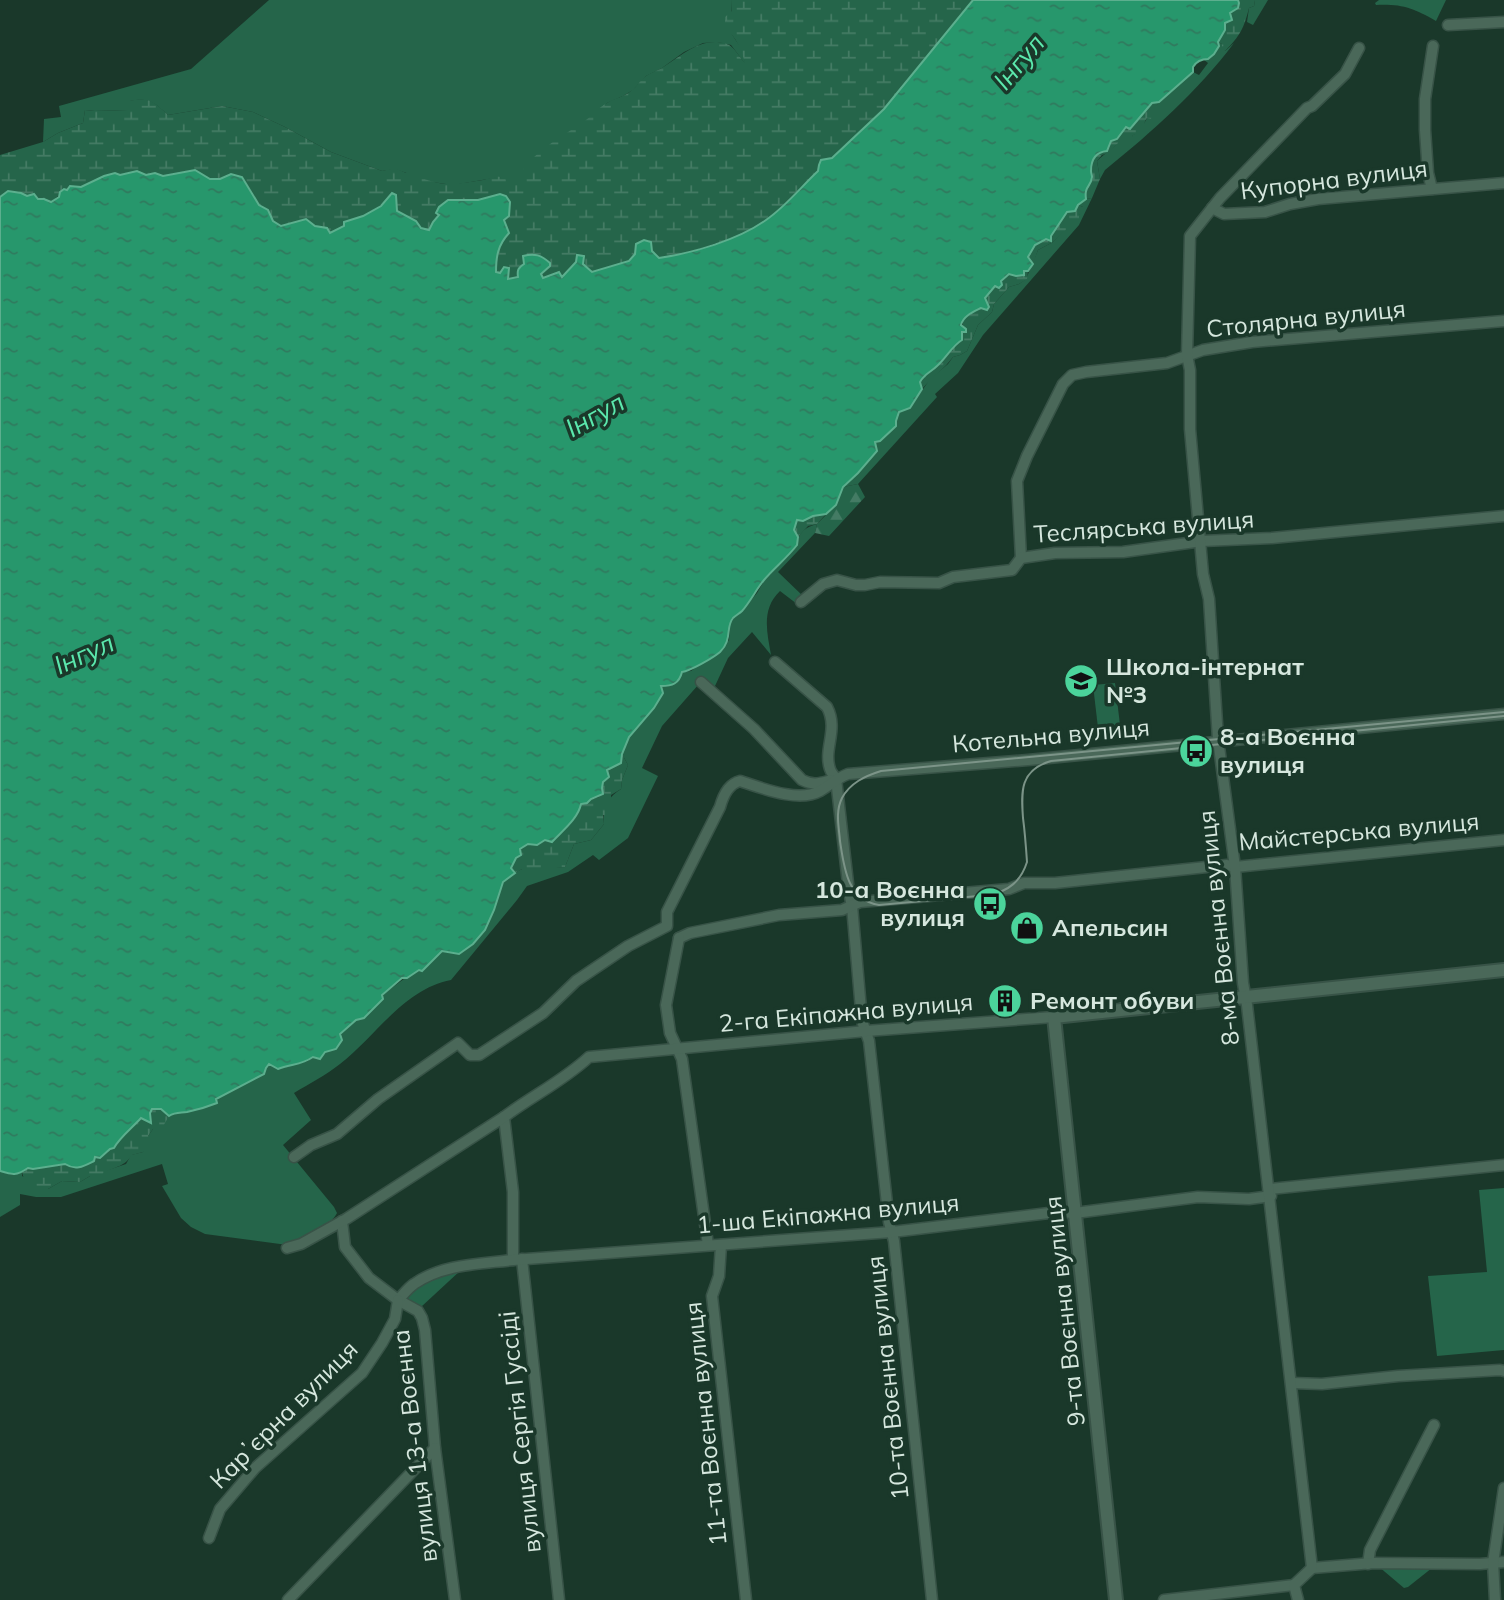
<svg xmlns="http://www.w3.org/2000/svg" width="1504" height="1600" font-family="Mulish,sans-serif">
	<defs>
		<pattern id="forest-firs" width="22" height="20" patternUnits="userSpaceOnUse" patternTransform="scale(1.75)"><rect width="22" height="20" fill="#25654a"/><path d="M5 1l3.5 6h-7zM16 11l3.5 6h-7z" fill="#447b64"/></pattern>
		<pattern id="wetland-marsh" width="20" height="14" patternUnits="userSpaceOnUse" patternTransform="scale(1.75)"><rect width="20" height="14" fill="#25654a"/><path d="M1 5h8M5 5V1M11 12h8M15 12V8" fill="none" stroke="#447b64"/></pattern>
		<pattern id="water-ripples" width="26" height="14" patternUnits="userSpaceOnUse" patternTransform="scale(1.75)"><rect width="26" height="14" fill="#27976c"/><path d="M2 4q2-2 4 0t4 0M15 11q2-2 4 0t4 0" fill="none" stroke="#307a5e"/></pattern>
	</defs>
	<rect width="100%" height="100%" fill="#1a382a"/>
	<!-- green -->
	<g fill="#25654a">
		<path d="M269 0H732L731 33 741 48 746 65 731 45 718 42 703 43 684 52 662 68 646 76 633 90 623 96 607 103 513 189 500 177 453 185 432 182 395 169 382 171 331 152 285 127 253 112 222 106 168 115C154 102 149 97 130 101L129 110 95 111 85 110 83 123 58 133 43 142 44 119 61 117 59 106 191 69Z"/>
		<path d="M1255 0H1268L1253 25 1247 22 1249 8 1254 6Z"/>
		<path d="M1379 0H1446L1436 21C1413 8 1403 4 1376 5L1375 3Z"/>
		<path d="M1218 42 1222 44 1225 51 1234 43C1198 91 1152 132 1105 170L1100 179 1097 161C1105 153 1112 150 1120 140H1130L1133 135C1142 132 1142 127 1146 120 1155 103 1178 84 1193 72L1199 75 1208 63 1203 59Z"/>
		<path d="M1092 198 1079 225 983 335 958 373 935 394 937 397 858 484 843 487 858 473 877 451 875 442 880 441 896 426V421L899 412 910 408 930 379 948 364 953 357 960 355 967 351 978 325 992 312 994 304 1009 287 1019 284 1026 279 1038 250 1053 242 1079 215 1083 207 1078 205 1086 199Z"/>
		<path d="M817 524 815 533 778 572 804 597 797 604 780 591C761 609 767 632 771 655L752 632 728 658 715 686 708 692 699 684 662 726 642 768 658 776 628 838 599 860 593 855 568 872 527 886 517 900 451 980C404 989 376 1036 340 1064 326 1075 309 1084 294 1093L311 1120 283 1145 334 1207 337 1213C332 1224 309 1237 298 1241 292 1244 286 1244 280 1244L205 1234 191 1227 181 1218 162 1186 168 1184 162 1164 61 1197H36L20 1194V1205L0 1217V1171L12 1175 22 1172V1176L48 1189 62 1181 80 1182 90 1176 126 1164 131 1155 143 1152 148 1136 153 1129 173 1113H182L217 1103 216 1099 264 1074 266 1068 269 1064 278 1069 308 1061 338 1043 382 995 442 951 450 953 473 944 485 930 494 910 503 881 514 873 522 869 565 867 574 844 591 840 604 824C602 809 608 797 621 789L622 780 628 765 622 754 629 737 654 708 663 693 661 686 682 672 691 671 704 661 713 658 729 640 730 624 735 616 740 613 757 593 764 581 797 545C798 532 806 527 817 524Z"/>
		<path d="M1115 683 1120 725 1098 728 1093 685Z"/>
		<path d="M1504 1188V1350L1437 1356 1428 1276 1487 1272 1479 1190Z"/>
		<path d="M461 1270 421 1307 417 1308 408 1301 407 1296 416 1286 448 1272Z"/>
		<path d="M1378 1566 1432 1568 1408 1587 1404 1588Z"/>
	</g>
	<!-- forest -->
	<path fill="url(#forest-firs)" d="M858 484 865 497 829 536 815 533 817 524 836 505 843 487Z"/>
	<!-- wetland -->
	<g fill="url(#wetland-marsh)">
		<path d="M732 0H973L884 109 832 158H828L819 165 818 171 769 218 747 233 683 254 659 258 652 251 635 254 629 261 591 272 576 262 561 278 559 272 543 278 541 274 550 266 524 264 519 277 508 279 500 273H496V257L501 242 504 220 500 194C492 196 484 199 477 200 459 201 447 194 436 213L439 215 433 222 429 230 421 228 416 221 397 211V204L388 197C377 212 361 217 345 222L344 226 329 233 327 228 315 226 306 219 281 226 273 221 268 210 259 205 242 177 231 174 220 179H210L194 170 163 176 155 173 146 175 137 171 81 187 70 186 51 202C45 199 40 200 33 198 24 195 18 192 8 191L0 197V155L43 142 58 133 83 123 85 110 95 111 128 110 129 101C150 97 153 101 168 115L222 106 253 112 285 127 331 152 382 171 395 168 406 173 413 171C433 189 459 184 483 180 488 179 496 176 500 177 506 178 510 183 513 188 526 154 558 140 586 120 593 115 599 107 607 103 615 98 624 97 631 91 637 87 640 80 646 76 650 73 656 71 660 69 679 58 695 41 717 42 733 42 736 53 745 63 741 50 737 37 725 29V17L732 11Z"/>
		<path d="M1238 0H1255L1254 6 1249 8C1244 28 1240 36 1225 51L1222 49V44L1218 42 1225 30V23L1230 13 1239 3Z"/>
		<path d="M1159 102 1152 113 1151 119 1147 118 1145 121 1143 134 1133 135 1130 144 1126 146 1120 141 1108 153 1102 155 1097 161 1100 179 1092 198 1086 199C1085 188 1091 185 1092 175 1092 167 1092 163 1095 155L1110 147V141L1126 127 1131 129 1152 103Z"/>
		<path d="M1078 205 1083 207 1085 210 1079 215V221L1074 228H1068L1053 242 1038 250 1033 264 1027 257 1035 245 1051 236 1067 212Z"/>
		<path d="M1024 271H1028L1027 279 1019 284 1009 287 994 304 992 312 978 325 967 351 960 355 953 357C944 369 932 377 922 389L920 382C924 374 931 372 937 366 948 356 956 346 962 332H966C957 318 969 314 981 308L987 310 989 307 985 298 995 285 1010 274 1016 276 1024 275Z"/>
		<path d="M826 514 817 524 808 526 798 537 794 530 797 520 803 521 813 516Z"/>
		<path d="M622 754 628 765 622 780 621 789 611 795 612 816 603 815 604 824 591 840 574 844 565 867 528 871 522 869 515 873 511 869 520 850 528 844 537 845 545 840 552 842C562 831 578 819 581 803L599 797 607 770 621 763Z"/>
		<path d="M364 1018 361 1025 348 1040H342L340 1034 356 1020Z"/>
		<path d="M156 1108 161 1109 169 1116 162 1128 153 1129 148 1136 151 1146 143 1152 132 1155C122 1170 110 1166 99 1177L90 1176 80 1182 62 1181 48 1189 34 1193 25 1183 22 1172 28 1168 65 1164 68 1166 107 1153 110 1148H114C119 1138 140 1118 150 1113L152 1109Z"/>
	</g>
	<!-- water -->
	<path fill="url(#water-ripples)" stroke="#5caf8e" stroke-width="2" d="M973 0H1238L1239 3 1238 8 1230 13 1232 20 1225 23V30L1218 42 1219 46 1214 54 1208 59C1202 59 1196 62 1193 67V72L1159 102 1152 103 1130 129 1126 127 1117 139 1111 141 1107 151C1096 152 1091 159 1091 171 1091 173 1092 175 1092 177 1091 187 1084 186 1086 199L1078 205 1075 211 1067 212 1051 236V241L1046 239 1035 245 1028 257 1033 264 1028 271H1024V275L1016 276 1009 274 1001 281 1002 285 999 288 995 286 985 298 989 307 987 310 981 308C973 312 963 316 961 325L966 329V332H962V340C953 345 946 358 937 366 931 372 924 374 920 382L922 389 910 408 899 412 896 421V426L880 441 875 442 877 451 858 473 843 487 836 505 826 514 813 516 803 521 797 520 794 530 798 537 797 545C787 558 774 568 764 580 756 590 750 602 742 611 740 613 735 616 733 618 725 628 733 639 720 652 713 658 690 671 682 672 679 684 672 686 661 686L663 693 654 708 629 737 622 754 621 763 607 770 609 777 603 782 602 788 603 794 591 799 587 803 581 804C578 819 562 831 552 842L545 840 537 845 528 844 520 849 521 855 516 858 511 868 515 873 503 882 494 910 485 930 473 944 459 954 442 951 422 971 419 970 407 978H402L382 995 383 999 364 1018 356 1020 340 1034 342 1040 336 1049 325 1052 320 1059 313 1057C302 1065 290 1064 278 1069L269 1064 266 1068 264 1074 216 1099 217 1103C207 1107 197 1110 187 1112 180 1113 175 1112 169 1116L161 1109H152L150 1113 151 1123 141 1118C133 1127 119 1138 114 1148L110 1149 100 1158 95 1157 94 1161C84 1166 76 1171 65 1164L33 1169 28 1168C16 1176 13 1175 0 1171V197L8 191 21 193 27 196 34 194 38 199H44L51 202 59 197 60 192 64 189 67 190 70 186 81 187 104 176 115 173 120 175 137 171 146 175 155 173 163 176 195 170 210 179H220L231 174 242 177 259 205 268 210 273 221 281 226 306 219 315 226 327 228 330 233 344 226V222L363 216 381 206 392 193 396 195 397 211 416 221 421 228 429 230 433 222 439 215 436 213 439 207 448 200H478L500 194 506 196 510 202 509 216 504 220 509 233C498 245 496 256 496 272L500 273 504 267 509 268 508 279 518 277C517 270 518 268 524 264L523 256C535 253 541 255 550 263V266L541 274 543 278 559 272 562 277 576 262 577 255 584 256 583 264 592 272 629 261 635 254 636 244 644 240 651 242 652 251 659 258C693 253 738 240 766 220 785 207 801 187 818 171L819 165 821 160 832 158 884 109Z"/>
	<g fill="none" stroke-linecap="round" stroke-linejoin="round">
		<!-- minor casing -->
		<g stroke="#385347" stroke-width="13">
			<g id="minor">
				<path d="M1448 25 1504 22"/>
				<path d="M1432 189 1428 173 1425 130V99L1433 46"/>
				<path d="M1212 208 1224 214 1265 212 1290 204 1318 199 1504 183"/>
				<path d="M1021 558 1017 481 1027 456 1063 384 1072 375 1086 372 1167 363 1203 350 1252 342 1504 321"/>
				<path d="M801 602 823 584 837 580 856 585H865L880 582 939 583 953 577 1012 570 1021 558 1055 553 1123 552 1202 541 1272 538 1504 516"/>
				<path d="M775 662 827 707C839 730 823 748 830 769 831 773 834 775 836 779L849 892 852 906 862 1021 869 1041 889 1222 894 1241 932 1600"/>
				<path d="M701 682 754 729 802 780C814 786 820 783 832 780"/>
				<path d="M679 938 690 933 779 915 842 910 860 902 1009 889 1024 883H1055L1216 866 1227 865 1235 867 1504 840"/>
				<path d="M679 938 666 1005 670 1033 682 1059 708 1245"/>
				<path d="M504 1117 513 1192V1260"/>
				<path d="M294 1157 311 1145 337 1134 378 1099 458 1043 470 1055H479L543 1013 576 981 628 946 667 926V912L720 807C723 796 728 784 740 781 762 788 798 803 820 791 831 785 835 779 848 774L1028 760 1504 714"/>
				<path d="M1270 1189 1504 1165"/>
				<path d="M342 1221 345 1247 369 1278 398 1300 418 1311 422 1318 425 1330 435 1448 455 1600"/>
				<path d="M721 1245 719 1276 712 1296 746 1600"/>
				<path d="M287 1248 301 1244 346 1219 504 1117C532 1096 563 1081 589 1057L866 1031 1054 1017"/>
				<path d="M522 1259 559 1600"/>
				<path d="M398 1300C403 1295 408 1288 414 1284 442 1264 480 1264 513 1260L892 1232 1057 1212 1075 1213 1198 1197 1249 1199 1271 1196"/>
				<path d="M1292 1383 1322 1384 1398 1376 1500 1370 1504 1371"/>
				<path d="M209 1538 220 1509 255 1468 362 1373 382 1343 395 1319 398 1300"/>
				<path d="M1368 1564 1370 1550 1434 1425"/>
				<path d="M1312 1568 1373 1563 1480 1564 1504 1562"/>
				<path d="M288 1600 435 1448"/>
				<path d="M1164 1600 1294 1585"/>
				<path d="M1298 1600 1294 1585 1312 1568 1247 1005 1243 983 1235 867 1218 739 1209 599 1203 574 1190 429V370L1187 355 1190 236 1220 198 1307 108 1312 106 1345 74 1359 48"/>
				<path d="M1495 1600 1493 1563 1504 1488"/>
			</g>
		</g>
		<!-- tertiary casing -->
		<g stroke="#385347" stroke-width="16">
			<path id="tertiary" d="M1116 1600 1054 1017 1504 970"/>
		</g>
		<!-- minor -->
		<use href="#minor" stroke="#4a6859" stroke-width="10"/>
		<!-- tertiary -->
		<use href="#tertiary" stroke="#4a6859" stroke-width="12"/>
		<!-- tram -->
		<path stroke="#7c9488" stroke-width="2" d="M1504 712 881 771C865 776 850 783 842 798 835 812 839 827 840 841 844 867 847 900 879 905L989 895C1009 891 1021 881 1027 862 1026 847 1025 833 1023 818 1021 791 1020 770 1051 761L1504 716"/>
	</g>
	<!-- icons -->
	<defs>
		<g id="school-disc" transform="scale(1.75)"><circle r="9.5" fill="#4bd49b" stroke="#1a382a"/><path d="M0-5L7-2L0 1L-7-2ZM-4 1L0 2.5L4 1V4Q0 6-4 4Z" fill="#111"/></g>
		<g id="bus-disc" transform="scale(1.75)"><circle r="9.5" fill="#4bd49b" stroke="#1a382a"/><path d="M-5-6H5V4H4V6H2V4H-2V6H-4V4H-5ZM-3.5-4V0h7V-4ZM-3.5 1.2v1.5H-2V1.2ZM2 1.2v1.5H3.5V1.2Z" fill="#111"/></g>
		<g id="shop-disc" transform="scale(1.75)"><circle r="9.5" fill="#4bd49b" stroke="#1a382a"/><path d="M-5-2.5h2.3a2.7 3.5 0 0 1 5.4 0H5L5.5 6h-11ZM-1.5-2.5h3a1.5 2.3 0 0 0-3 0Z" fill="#111"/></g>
		<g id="building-disc" transform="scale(1.75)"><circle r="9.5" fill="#4bd49b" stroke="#1a382a"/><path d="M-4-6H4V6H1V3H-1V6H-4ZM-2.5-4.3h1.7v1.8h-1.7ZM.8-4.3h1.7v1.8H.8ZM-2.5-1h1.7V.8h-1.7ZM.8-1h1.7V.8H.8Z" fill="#111"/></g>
	</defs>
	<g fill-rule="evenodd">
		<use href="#school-disc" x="1081" y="681"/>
		<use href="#bus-disc" x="1196" y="751"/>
		<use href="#bus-disc" x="990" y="904"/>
		<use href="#shop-disc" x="1027" y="928"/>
		<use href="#building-disc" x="1005" y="1001"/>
	</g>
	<g text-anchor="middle" stroke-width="7" stroke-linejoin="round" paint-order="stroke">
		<!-- street labels -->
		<g font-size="24" fill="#d6e7de" stroke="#1a382a">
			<text transform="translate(1334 180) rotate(-7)" y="8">Купорна вулиця</text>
			<text transform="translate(1306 319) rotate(-6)" y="8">Столярна вулиця</text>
			<text transform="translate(1144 527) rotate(-4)" y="8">Теслярська вулиця</text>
			<text transform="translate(1051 736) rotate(-5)" y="8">Котельна вулиця</text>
			<text transform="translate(1359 832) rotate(-5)" y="8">Майстерська вулиця</text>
			<text transform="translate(1219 928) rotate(-96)" y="8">8-ма Воєнна вулиця</text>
			<text transform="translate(846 1013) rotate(-5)" y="8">2-га Екіпажна вулиця</text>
			<text transform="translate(828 1214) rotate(-5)" y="8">1-ша Екіпажна вулиця</text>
			<text transform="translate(1065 1311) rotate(-96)" y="8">9-та Воєнна вулиця</text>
			<text transform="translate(888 1378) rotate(-96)" y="8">10-та Воєнна вулиця</text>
			<text transform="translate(284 1415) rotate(-45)" y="8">Карʼєрна вулиця</text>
			<text transform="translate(706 1424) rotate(-96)" y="8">11-та Воєнна вулиця</text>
			<text transform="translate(520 1432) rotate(-96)" y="8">вулиця Сергія Гуссіді</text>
			<text transform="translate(415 1446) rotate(-97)" y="8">вулиця 13-а Воєнна</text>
		</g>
		<!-- poi labels -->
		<g font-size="24" font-weight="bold" fill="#d6e7de" stroke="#1a382a" text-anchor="start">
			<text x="1106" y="675">Школа-інтернат<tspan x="1106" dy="28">№3</tspan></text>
			<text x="1220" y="745">8-а Воєнна<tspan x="1220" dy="28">вулиця</tspan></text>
			<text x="965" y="898" text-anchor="end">10-а Воєнна<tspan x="965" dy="28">вулиця</tspan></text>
			<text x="1052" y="936">Апельсин</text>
			<text x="1030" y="1009">Ремонт обуви</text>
		</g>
		<!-- water labels -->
		<g font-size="26" font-style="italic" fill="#5be8ad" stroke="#1a382a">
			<text transform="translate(1019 62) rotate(-50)" y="9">Інгул</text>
			<text transform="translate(595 415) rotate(-29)" y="9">Інгул</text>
			<text transform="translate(84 654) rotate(-24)" y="9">Інгул</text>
		</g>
	</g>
</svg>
